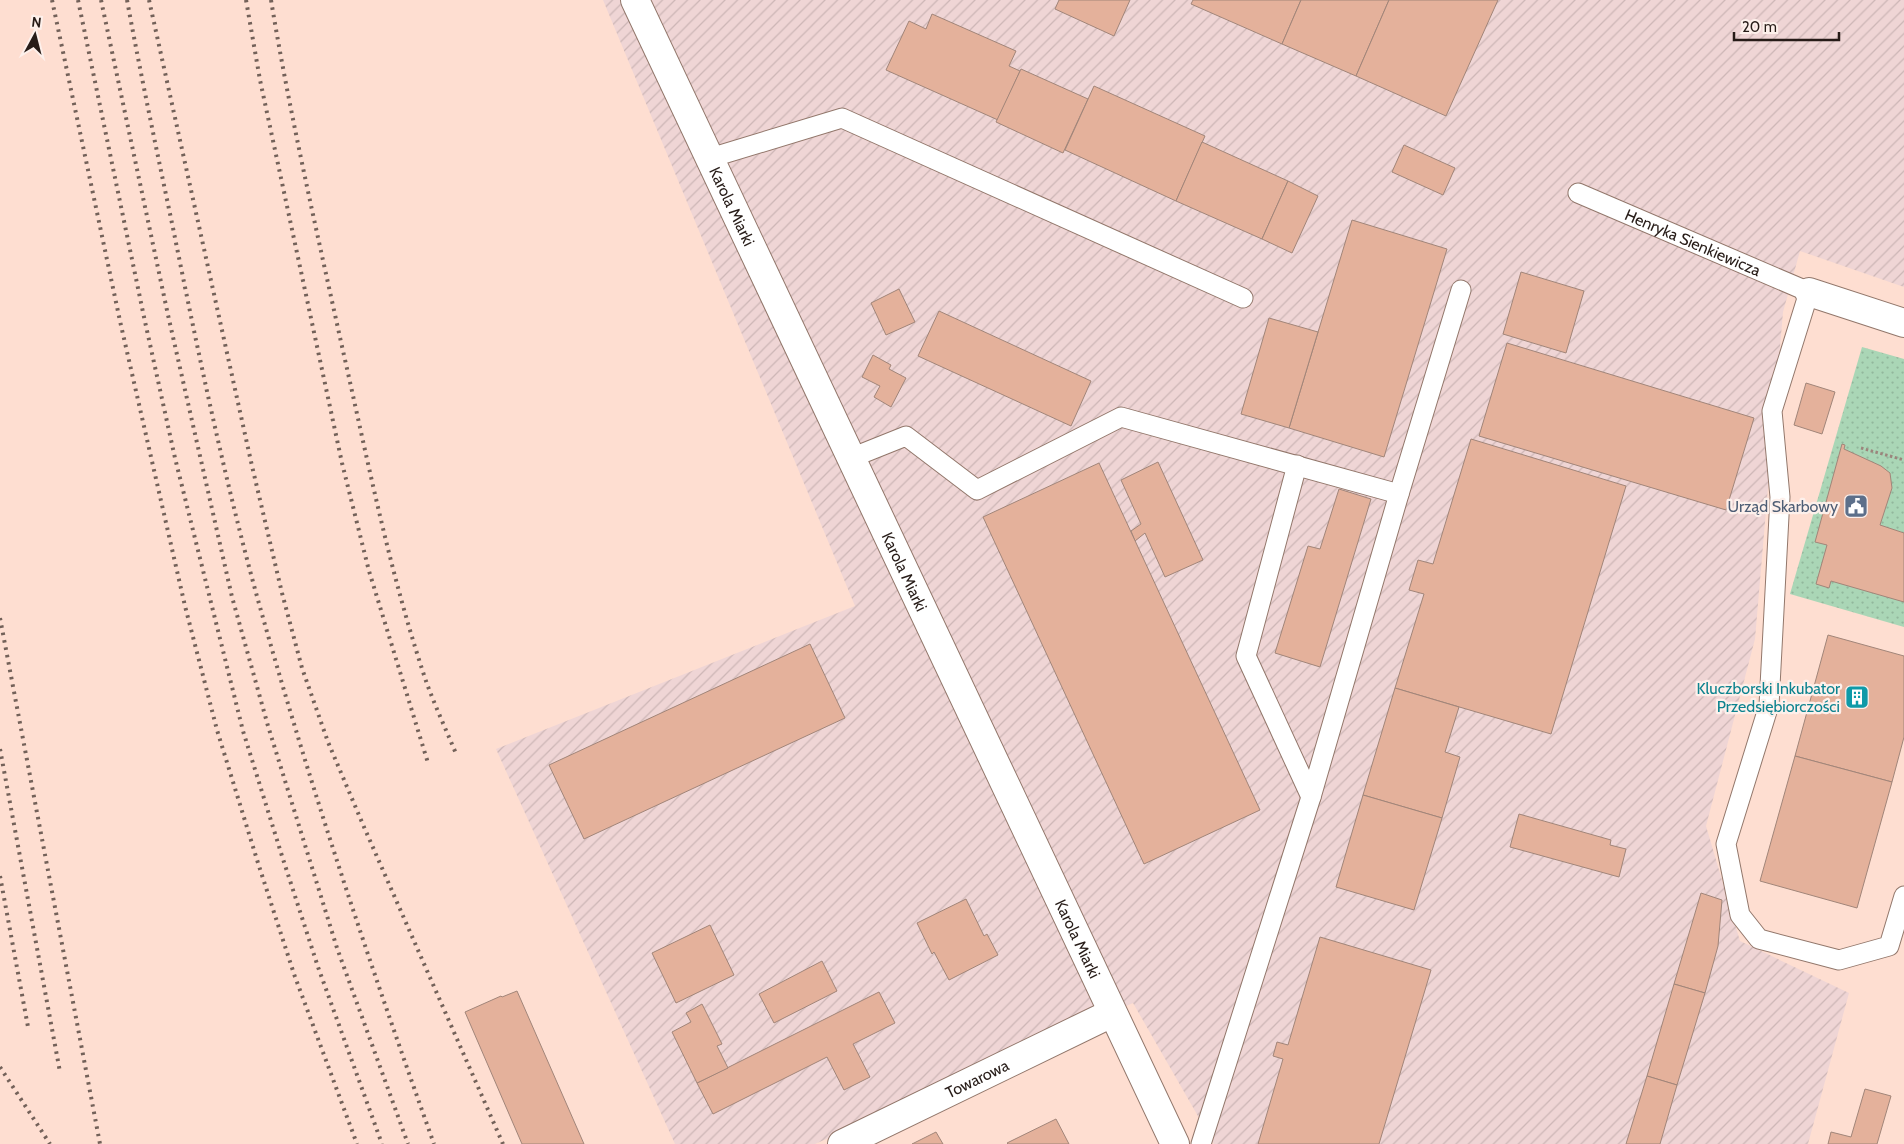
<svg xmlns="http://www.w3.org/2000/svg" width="1904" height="1144" font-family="Cabin,sans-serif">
	<defs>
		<pattern id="industrial-furrows" width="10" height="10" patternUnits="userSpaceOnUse" patternTransform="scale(1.25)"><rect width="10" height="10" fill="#efd5d5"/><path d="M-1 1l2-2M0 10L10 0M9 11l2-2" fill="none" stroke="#cdb6b6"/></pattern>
		<pattern id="grass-dots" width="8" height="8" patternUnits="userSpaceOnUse" patternTransform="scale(1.25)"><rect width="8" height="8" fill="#aad6b6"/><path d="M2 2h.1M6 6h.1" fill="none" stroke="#92b79c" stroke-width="1.8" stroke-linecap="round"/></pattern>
	</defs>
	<rect width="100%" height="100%" fill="#feded1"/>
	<!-- industrial -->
	<path fill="url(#industrial-furrows)" d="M603 0H1904V287L1800 251 1783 312 1755 639 1706 826 1740 941 1849 993 1808 1144H1214L1133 1003 815 1144H675L496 749 855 606Z"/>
	<!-- grass -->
	<path fill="url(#grass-dots)" d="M1862 347 1904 359V627L1790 594Z"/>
	<!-- building -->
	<g fill="#e4b19b" stroke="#a18579">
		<path d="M1059 0H1130L1114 36 1055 9Z"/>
		<path d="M1193 0H1301L1282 44 1191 4Z"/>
		<path d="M1301 0H1389L1356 76 1282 44Z"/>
		<path d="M1389 0H1498L1446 116 1356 76Z"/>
		<path d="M932 14 1016 51 1009 66 1020 71 998 120 886 70 909 21 926 29Z"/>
		<path d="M1021 69 1088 99 1063 153 996 122Z"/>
		<path d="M1094 86 1205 136 1176 201 1065 150Z"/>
		<path d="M1202 142 1288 181 1262 239 1176 201Z"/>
		<path d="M1404 145 1455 168 1443 195 1392 172Z"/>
		<path d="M1288 181 1318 196 1292 253 1262 239Z"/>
		<path d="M1352 220 1447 249 1384 457 1289 428Z"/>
		<path d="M1521 272 1584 291 1566 353 1503 334Z"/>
		<path d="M899 289 915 322 886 335 871 303Z"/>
		<path d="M939 311 1091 381 1071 426 918 356Z"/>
		<path d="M1269 318 1318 332 1289 428 1241 414Z"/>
		<path d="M1507 343 1754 418 1726 510 1479 436Z"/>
		<path d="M873 355 891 365 889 369 906 378 891 407 874 397 880 386 862 377Z"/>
		<path d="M1806 383 1835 392 1822 434 1794 425Z"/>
		<path d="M1471 439 1626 486 1551 734 1395 688 1424 594 1409 590 1418 560 1433 564Z"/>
		<path d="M1842 444 1845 445 1844 449 1881 466 1890 473 1892 488 1880 525 1904 533V602L1831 581 1829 588 1816 584 1827 545 1815 542Z"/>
		<path d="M1158 462 1203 560 1165 577 1145 533 1135 541 1131 531 1141 524 1121 480Z"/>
		<path d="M1099 463 1260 810 1144 864 983 517Z"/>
		<path d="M1339 489 1371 499 1320 667 1275 653 1308 546 1320 549Z"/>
		<path d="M1828 635 1904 656V737L1892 782 1795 756Z"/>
		<path d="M810 644 845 718 584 839 549 765Z"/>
		<path d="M1395 688 1459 707 1445 752 1460 757 1442 818 1363 795Z"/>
		<path d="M1795 756 1892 782 1857 908 1760 881Z"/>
		<path d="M1363 795 1442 818 1414 910 1336 887Z"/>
		<path d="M1519 814 1611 840 1610 845 1626 849 1619 877 1510 847Z"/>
		<path d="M1701 893 1722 900 1718 946 1705 993 1674 984Z"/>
		<path d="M966 899 984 936 987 934 998 955 949 980 934 952 932 954 917 923Z"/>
		<path d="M710 925 734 975 676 1003 652 953Z"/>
		<path d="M1320 937 1431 970 1379 1144H1258L1283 1059 1273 1056 1277 1042 1288 1045Z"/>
		<path d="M822 961 837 991 774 1023 759 994Z"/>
		<path d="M1674 984 1705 993 1677 1085 1647 1076Z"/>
		<path d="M517 991 584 1144H522L465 1012 501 996 502 997Z"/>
		<path d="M879 992 895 1023 853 1044 870 1077 844 1090 827 1057 713 1114 697 1083Z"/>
		<path d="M702 1004 722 1044 717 1046 728 1068 697 1083 672 1032 691 1022 686 1013Z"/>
		<path d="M1647 1076 1677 1085 1660 1144H1626Z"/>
		<path d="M1865 1089 1891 1096 1877 1144H1828L1831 1132 1851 1137Z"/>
		<path d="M1056 1119 1069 1144H1008L1007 1143Z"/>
		<path d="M936 1132 943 1144H912Z"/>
	</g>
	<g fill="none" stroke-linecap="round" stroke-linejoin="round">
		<!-- lane casing -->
		<g stroke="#92776b" stroke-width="21">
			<g id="lane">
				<path d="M710 158 842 118 1243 298"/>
				<path id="s1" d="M1578 193 1809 292 1772 411 1780 497 1769 705 1726 844 1740 915 1759 939 1839 960 1889 946 1904 896"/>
				<path d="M851 458 906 436 977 490 1121 417 1399 494"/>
				<path d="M1297 465 1246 656 1311 797"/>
				<path d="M1201 1144 1311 797 1399 494 1461 290"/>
			</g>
		</g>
		<!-- street casing -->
		<g stroke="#92776b" stroke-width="30">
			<g id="street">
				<path d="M1809 292 1904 323"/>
				<path id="s2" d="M842 1144 1112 1013"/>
			</g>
		</g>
		<!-- secondary casing -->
		<g stroke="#92776b" stroke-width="30">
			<g id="secondary">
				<path id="s3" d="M635 0 1175 1144"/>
			</g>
		</g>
		<!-- path -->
		<path stroke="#9b857c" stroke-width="3" stroke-dasharray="2.5 2.5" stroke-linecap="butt" d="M1861 448 1904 460"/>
		<!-- lane -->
		<use href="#lane" stroke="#fff" stroke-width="19"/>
		<!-- street -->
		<use href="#street" stroke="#fff" stroke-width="28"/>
		<!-- secondary -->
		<use href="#secondary" stroke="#fff" stroke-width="28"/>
		<!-- rail -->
		<g stroke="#736159" stroke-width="4" stroke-dasharray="2.5 5" stroke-linecap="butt">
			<path d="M52 0 120 321 185 606 217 730 258 863 294 974 357 1144"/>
			<path d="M78 0 144 317 175 458 243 731 282 856 318 967 382 1144"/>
			<path d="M101 0 168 315 232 597 268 726 337 948 408 1144"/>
			<path d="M127 0C141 76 157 152 173 228 198 352 224 477 258 600 309 783 370 965 434 1144"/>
			<path d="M149 0 252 466 282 593 302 668 328 742 364 827 503 1144"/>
			<path d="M246 0 260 80 342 463 369 571 428 763"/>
			<path d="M271 0C290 115 316 228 341 342 367 456 389 572 427 684 436 708 447 732 457 756"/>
			<path d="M0 618 100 1144"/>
			<path d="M0 749 60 1072"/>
			<path d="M0 876 28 1027"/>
			<path d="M0 1067 50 1144"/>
		</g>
	</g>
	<!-- icons -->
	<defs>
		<g id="civic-square" transform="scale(1.25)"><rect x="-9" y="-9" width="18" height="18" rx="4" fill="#5c6f8a" stroke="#fdf0eb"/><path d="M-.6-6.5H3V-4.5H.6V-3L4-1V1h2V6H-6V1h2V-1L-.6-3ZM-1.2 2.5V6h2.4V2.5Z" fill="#fff"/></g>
		<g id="building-square" transform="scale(1.25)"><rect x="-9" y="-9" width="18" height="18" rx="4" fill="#0f9aa8" stroke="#fdf0eb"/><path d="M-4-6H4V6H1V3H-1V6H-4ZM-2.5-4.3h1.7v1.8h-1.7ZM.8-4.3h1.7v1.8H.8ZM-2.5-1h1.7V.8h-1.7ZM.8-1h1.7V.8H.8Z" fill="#fff"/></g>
	</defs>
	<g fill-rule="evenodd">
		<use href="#civic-square" x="1856" y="506"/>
		<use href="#building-square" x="1857" y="697"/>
	</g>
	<g text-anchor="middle" stroke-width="4.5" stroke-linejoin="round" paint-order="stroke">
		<!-- street labels -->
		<g font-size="16" fill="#271c18" stroke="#fdf0eb">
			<text dy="6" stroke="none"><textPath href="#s3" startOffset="228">Karola Miarki</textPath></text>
			<text dy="6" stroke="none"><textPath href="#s1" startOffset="125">Henryka Sienkiewicza</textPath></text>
			<text dy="6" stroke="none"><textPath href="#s3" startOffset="632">Karola Miarki</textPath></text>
			<text dy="6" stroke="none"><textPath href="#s3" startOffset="1038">Karola Miarki</textPath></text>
			<text dy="6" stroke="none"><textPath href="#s2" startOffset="150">Towarowa</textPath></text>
		</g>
		<!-- service labels -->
		<g font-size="16" fill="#4e5e75" stroke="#fdf0eb" text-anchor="end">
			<text x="1838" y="512">Urząd Skarbowy</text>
		</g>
		<!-- culture labels -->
		<g font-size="16" fill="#0d838f" stroke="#fdf0eb" text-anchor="end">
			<text x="1840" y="694">Kluczborski Inkubator<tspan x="1840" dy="18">Przedsiębiorczości</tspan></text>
		</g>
	</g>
	<!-- north arrow -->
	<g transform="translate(35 35) rotate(7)" stroke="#fdf0eb" stroke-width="4" paint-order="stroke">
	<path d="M0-4L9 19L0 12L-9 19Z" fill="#271c18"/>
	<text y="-8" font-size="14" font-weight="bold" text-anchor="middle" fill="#271c18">N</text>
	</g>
	<!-- scale -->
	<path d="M1734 32v8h105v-8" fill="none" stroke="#271c18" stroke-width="2.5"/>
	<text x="1742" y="32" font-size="15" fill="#271c18" stroke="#fdf0eb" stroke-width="4" paint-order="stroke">20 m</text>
</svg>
